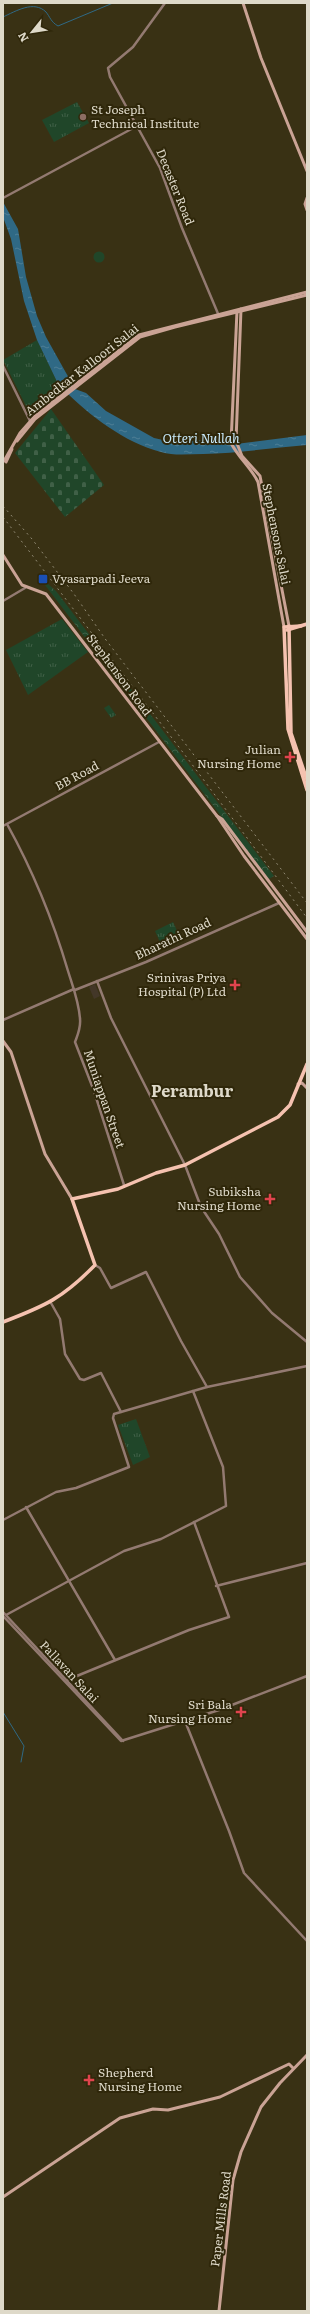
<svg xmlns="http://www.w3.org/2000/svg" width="310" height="2314" font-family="Literata,serif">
	<defs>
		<pattern id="forest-crowns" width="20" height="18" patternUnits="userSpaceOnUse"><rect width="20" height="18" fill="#204629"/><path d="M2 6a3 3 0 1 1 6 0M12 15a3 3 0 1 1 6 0" fill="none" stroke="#406047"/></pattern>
		<pattern id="cemetery-stones" width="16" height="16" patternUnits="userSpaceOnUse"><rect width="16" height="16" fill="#204629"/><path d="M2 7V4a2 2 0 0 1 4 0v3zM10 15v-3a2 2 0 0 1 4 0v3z" fill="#406047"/></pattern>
		<pattern id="park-tufts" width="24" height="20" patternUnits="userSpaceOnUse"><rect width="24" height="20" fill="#204629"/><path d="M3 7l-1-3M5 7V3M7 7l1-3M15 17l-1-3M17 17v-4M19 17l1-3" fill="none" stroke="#406047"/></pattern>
		<pattern id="water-ripples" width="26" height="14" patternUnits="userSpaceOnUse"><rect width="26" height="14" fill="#2f6985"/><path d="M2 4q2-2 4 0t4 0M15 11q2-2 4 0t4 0" fill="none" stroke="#4d7e95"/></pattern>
	</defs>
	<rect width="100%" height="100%" fill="#393114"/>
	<!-- commercial -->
	<path fill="#433728" d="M95 984 100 996 94 999 89 987Z"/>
	<!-- forest -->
	<path fill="url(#forest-crowns)" d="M47 583 56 591 274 876 269 879 45 585Z"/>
	<!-- cemetery -->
	<path fill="url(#cemetery-stones)" d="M51 409 104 485 65 517 15 453Z"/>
	<!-- park -->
	<g fill="url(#park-tufts)">
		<path d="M77 102 89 123 54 142 42 120Z"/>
		<circle cx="99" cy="257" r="5.5"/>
		<path d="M37 340 61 390 30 414 3 360Z"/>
		<path d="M62 619 88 652 28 695 6 650Z"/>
		<path d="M109 705 116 715 111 718 104 708Z"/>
		<path d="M173 922 182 941 163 949 155 931Z"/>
		<path d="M136 1419 150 1457 133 1465 118 1425Z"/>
	</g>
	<!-- water -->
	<path fill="url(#water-ripples)" d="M3 202 18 229 26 277 37 316 46 337 75 389 86 393 106 411 154 438 172 442 225 439 228 445 307 435V445C272 448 238 453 203 454 189 454 174 456 161 452 125 443 89 415 64 390H61L37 340 24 301 11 239 3 217Z"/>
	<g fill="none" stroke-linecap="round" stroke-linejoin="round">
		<!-- stream -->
		<g stroke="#2f6985" stroke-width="1">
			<path d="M3 17C16 11 34 0 46 12 50 17 51 22 58 26L113 3"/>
			<path d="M3 1712 24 1746 21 1762"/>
		</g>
		<!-- tertiary -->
		<g stroke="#937a71" stroke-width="2.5">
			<path d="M165 3 133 47 108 68 110 77 160 168 182 228 219 316"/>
			<path d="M3 198 137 126"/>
			<path d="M3 366 31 423"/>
			<path d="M3 601 25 588"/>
			<path d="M7 824C33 871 53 920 68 971 73 987 79 1002 80 1019 81 1028 78 1034 75 1042L94 1091 124 1185"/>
			<path d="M3 826 159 742"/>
			<path d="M97 981 111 1018 185 1165 201 1207 219 1234 240 1277 272 1313 307 1342"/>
			<path d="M75 990 146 962 279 903"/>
			<path d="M3 1020 74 989"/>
			<path d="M95 1265 100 1268 111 1288 146 1272 181 1341 207 1387"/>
			<path d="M51 1303 60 1319 65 1354 80 1379 84 1380 101 1373 121 1412"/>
			<path d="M26 1507 115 1660"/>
			<path d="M3 1520 56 1492 76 1488 129 1467 113 1418 114 1414 207 1387 307 1366"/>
			<path d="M216 1586 307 1563"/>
			<path d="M3 1612 123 1741"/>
			<path d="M6 1615 124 1551 161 1539 226 1506 223 1467 193 1391"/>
			<path d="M3 1616 121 1741 219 1710 307 1676"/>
			<path d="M67 1680 189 1630 229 1617 194 1522"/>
			<path d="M185 1721 229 1831 244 1873 307 1941"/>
		</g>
		<!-- secondary -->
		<g stroke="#caa395" stroke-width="3">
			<path d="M243 3 261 58 307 171"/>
			<path d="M307 198 305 204 307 210"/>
			<path d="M241 309 236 441 242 456 260 476 289 626"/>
			<path d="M237 311 231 443C238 457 252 469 258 482L284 627"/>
			<path d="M17 441 35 419 140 337 175 327 307 295"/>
			<path d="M4 461 20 433 35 416 139 335 307 292"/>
			<path d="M6 462 12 449"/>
			<path d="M3 555 22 585 46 594 217 816 244 856 307 939"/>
			<path d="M217 816 222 819 307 932"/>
			<path d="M3 1041 11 1052 45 1154 72 1199"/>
			<path d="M298 1084 302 1083 307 1088"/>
			<path d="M3 2197 120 2118 153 2109 168 2110 220 2097 289 2064 293 2068"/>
			<path d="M219 2311 233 2180 241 2152 261 2107 280 2083 307 2055"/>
		</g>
		<!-- primary -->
		<g stroke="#f5c2b0" stroke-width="3.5">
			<path d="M289 626 291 733 307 780"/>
			<path d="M301 626 284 627 288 729 307 790"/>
			<path d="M287 630 307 624"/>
			<path d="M3 1322C45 1306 63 1298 95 1265L72 1199 118 1189 156 1173 185 1165 278 1117 290 1105 307 1064"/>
		</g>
		<!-- rail -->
		<g stroke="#908973" stroke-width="1" stroke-dasharray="2 4" stroke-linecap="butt">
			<path d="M3 506 32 539 74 594 106 640 307 903"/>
			<path d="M3 517 188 759 307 918"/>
		</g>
	</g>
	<!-- markers -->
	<circle fill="#8d6e63" stroke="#2f270a" stroke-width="1.5" cx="83" cy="117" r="4"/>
	<rect fill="#1a4fb4" stroke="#2f270a" stroke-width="1.5" x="38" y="574" width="10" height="10" rx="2"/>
	<g fill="#e0444e" stroke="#2f270a" stroke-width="1.5">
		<path d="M288 751h4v4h4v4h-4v4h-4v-4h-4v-4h4z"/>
		<path d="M233 979h4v4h4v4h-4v4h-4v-4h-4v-4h4z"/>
		<path d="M268 1193h4v4h4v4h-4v4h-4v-4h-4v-4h4z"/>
		<path d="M239 1706h4v4h4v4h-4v4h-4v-4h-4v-4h4z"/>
		<path d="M87 2074h4v4h4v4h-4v4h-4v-4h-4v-4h4z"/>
	</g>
	<g text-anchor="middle" stroke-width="4" stroke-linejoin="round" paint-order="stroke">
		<!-- poi labels -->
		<g font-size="12" fill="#ded9c9" stroke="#2f270a" text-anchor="end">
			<text x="91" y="114" text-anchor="start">St Joseph<tspan x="91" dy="14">Technical Institute</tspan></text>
			<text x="52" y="583" text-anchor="start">Vyasarpadi Jeeva</text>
			<text x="281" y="754">Julian<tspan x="281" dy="14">Nursing Home</tspan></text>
			<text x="226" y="982">Srinivas Priya<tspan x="226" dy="14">Hospital (P) Ltd</tspan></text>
			<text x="261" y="1196">Subiksha<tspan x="261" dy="14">Nursing Home</tspan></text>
			<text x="232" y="1709">Sri Bala<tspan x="232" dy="14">Nursing Home</tspan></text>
			<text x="98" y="2077" text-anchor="start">Shepherd<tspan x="98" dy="14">Nursing Home</tspan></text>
		</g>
		<!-- street labels -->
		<g font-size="12" fill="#ded9c9" stroke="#2f270a">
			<text transform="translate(175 187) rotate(68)" y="4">Decaster Road</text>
			<text transform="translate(82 370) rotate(-38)" y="4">Ambedkar Kalloori Salai</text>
			<text transform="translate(276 534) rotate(79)" y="4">Stephensons Salai</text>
			<text transform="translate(119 675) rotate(53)" y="4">Stephenson Road</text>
			<text transform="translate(77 776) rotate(-28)" y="4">BB Road</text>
			<text transform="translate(173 939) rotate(-25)" y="4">Bharathi Road</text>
			<text transform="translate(104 1099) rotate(71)" y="4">Muniappan Street</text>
			<text transform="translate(69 1672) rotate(47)" y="4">Pallavan Salai</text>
			<text transform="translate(221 2219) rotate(-83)" y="4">Paper Mills Road</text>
		</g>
		<!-- water labels -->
		<g font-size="13" font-style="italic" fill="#c9eafc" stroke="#2f270a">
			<text x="201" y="443">Otteri Nullah</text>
		</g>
		<!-- district labels -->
		<g font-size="16" font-weight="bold" fill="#ded9c9" stroke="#2f270a">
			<text x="192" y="1097">Perambur</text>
		</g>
	</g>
	<!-- border -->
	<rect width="310" height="2314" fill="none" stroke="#ded9c9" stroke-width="8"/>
	<!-- north arrow -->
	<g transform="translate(32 32) rotate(240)" stroke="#2f270a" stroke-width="3" paint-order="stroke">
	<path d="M0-3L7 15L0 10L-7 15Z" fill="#ded9c9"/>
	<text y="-6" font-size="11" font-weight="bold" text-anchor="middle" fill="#ded9c9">N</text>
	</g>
</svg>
